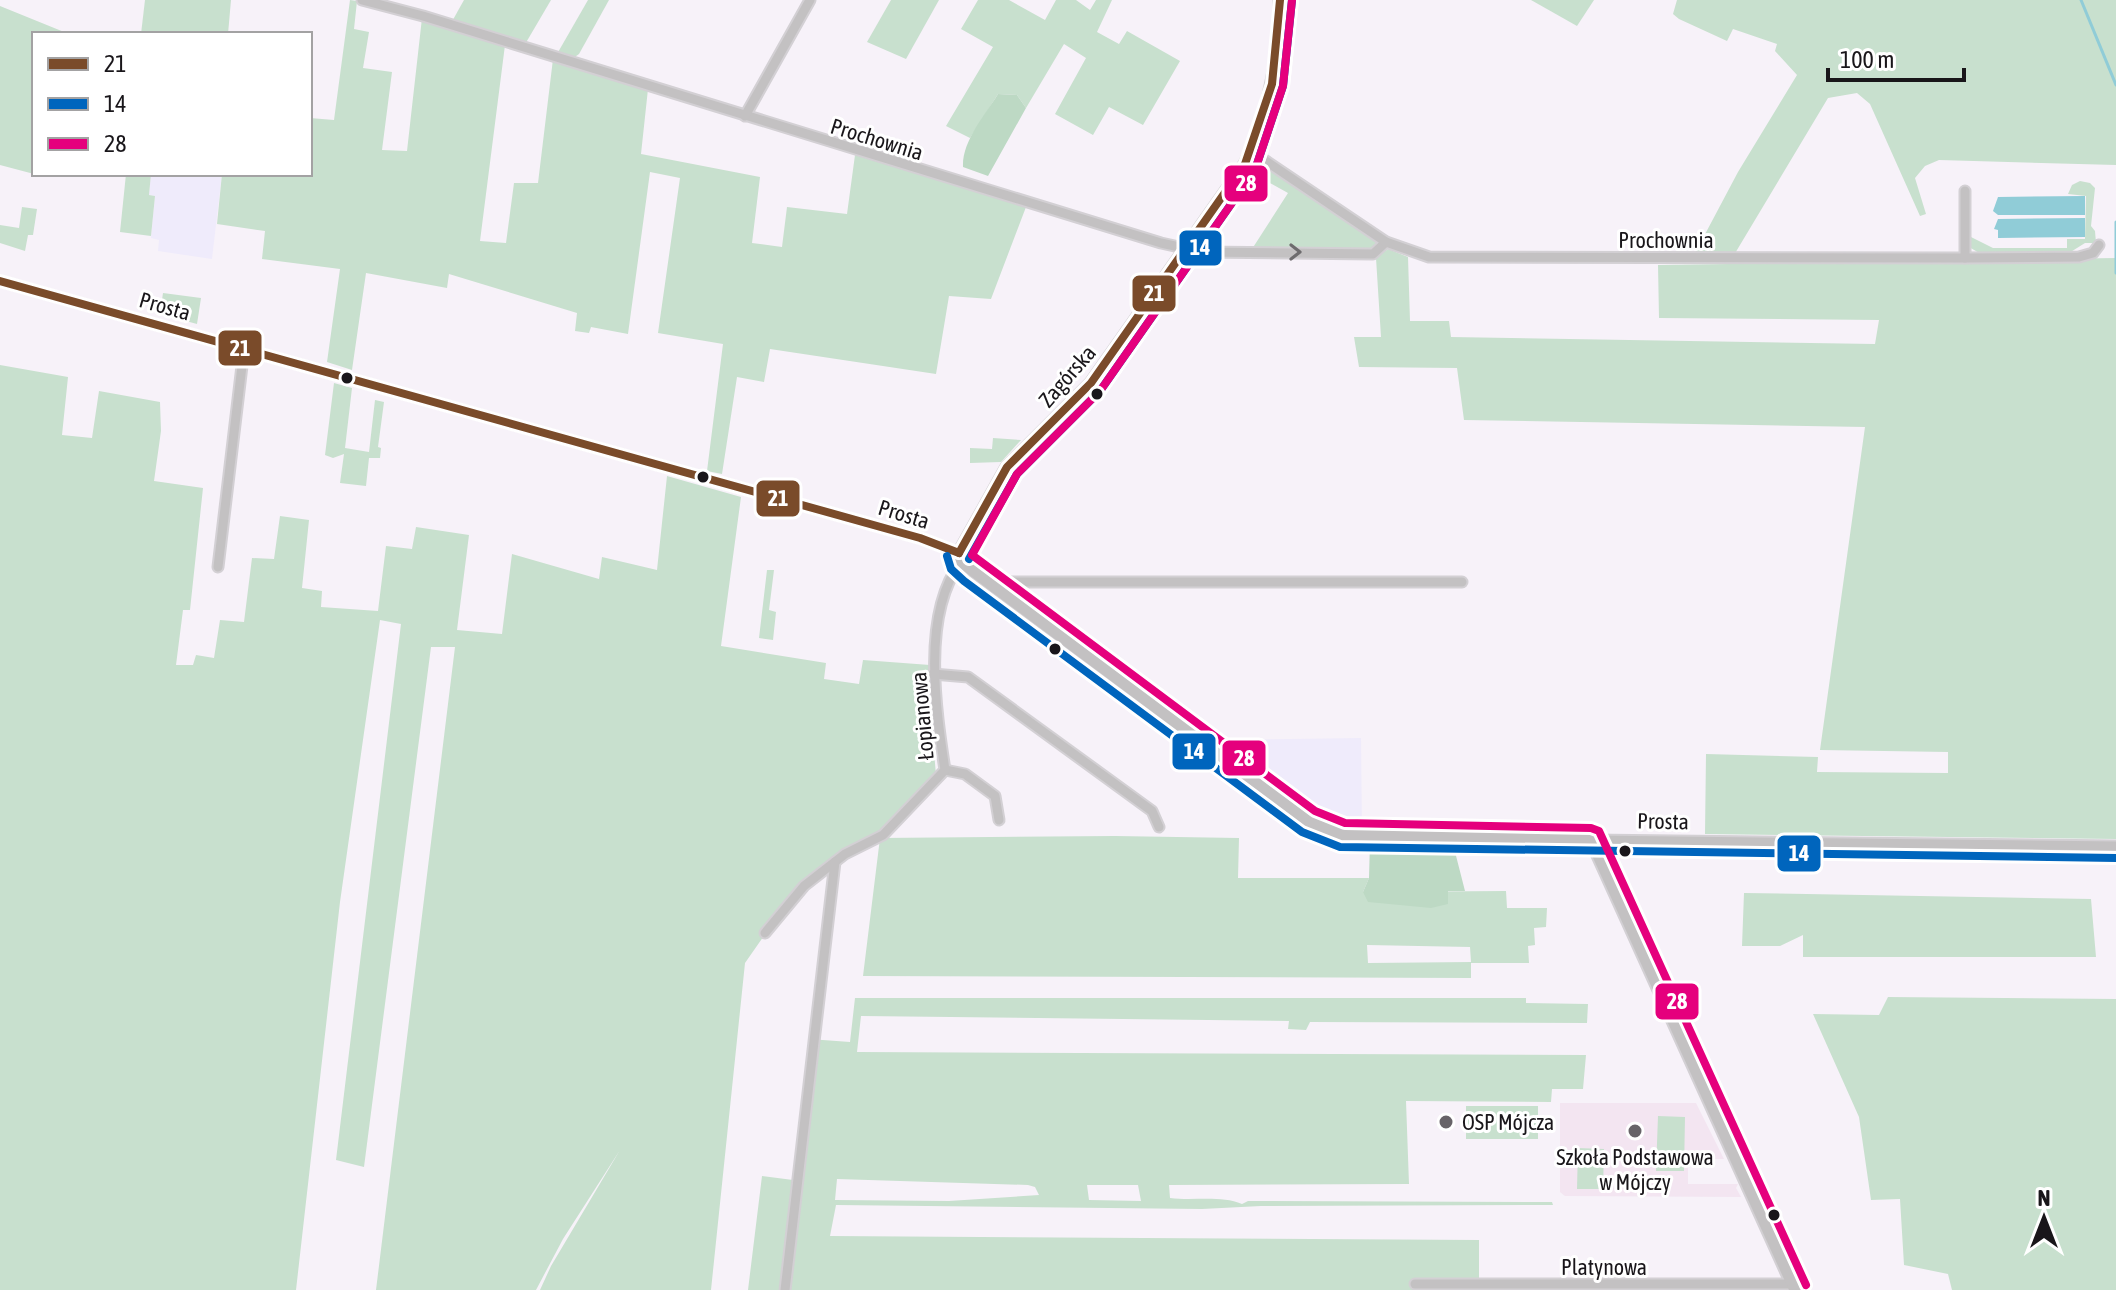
<svg xmlns="http://www.w3.org/2000/svg" width="2116" height="1290" font-family="'Asap Condensed',sans-serif">
	<rect width="100%" height="100%" fill="#f7f2f9"/>
	<!-- industrial -->
	<g fill="#efebfb">
		<path d="M151 174H222L212 259 158 251 159 240 151 238 155 196 149 195Z"/>
		<path d="M1361 738 1362 830 1321 819 1212 740Z"/>
	</g>
	<!-- education -->
	<path fill="#f3e5f1" d="M1560 1103H1696L1724 1159H1688V1184H1738L1736 1188 1741 1197 1565 1196 1560 1192Z"/>
	<!-- green -->
	<g fill="#c8e0ce" fill-rule="evenodd">
		<path d="M145 0H231L228 34H141Z"/>
		<path d="M350 0 357 1 354 29 369 32 363 68 392 72 382 150 407 151 422 18 505 45 480 241 506 243 514 183H538L553 59 648 89 641 154 760 177 752 243 782 247 787 207 847 214 855 155 1026 207 991 299 949 296 936 374 770 349 764 382 737 377 722 474 707 471 723 344 658 333 680 178 650 172 628 334 591 327 589 333 575 331 577 313 449 274 447 288 366 273 352 370 327 362 340 269 262 259 265 231 217 224 222 174H310V118L334 120Z"/>
		<path d="M464 0H551L524 46 450 25Z"/>
		<path d="M588 0H609L579 54 572 59 557 54Z"/>
		<path d="M891 0H939L906 59 867 42Z"/>
		<path d="M978 0H1009L1045 20 1056 0H1076L1090 10 1096 0H1112L1097 32 1119 44 1127 31 1180 61 1143 125 1109 107 1093 135 1055 114 1086 58 1064 44 1026 108 1017 95 998 94 970 138 946 126 993 47 961 29Z"/>
		<path d="M1531 0H1594L1577 26Z"/>
		<path d="M1677 0H2116V165L1939 160 1925 166 1915 178 1926 214 1920 216 1870 104 1857 93 1828 98 1734 255H1694L1738 172 1797 75 1775 51 1777 44 1733 29 1727 41 1679 19 1673 14Z"/>
		<path d="M0 6 69 34H34V174L0 165Z"/>
		<path d="M1255 165 1270 168 1376 241 1375 250 1252 249 1288 193 1250 172Z"/>
		<path d="M126 174H151L149 195 155 196 151 236 120 232Z"/>
		<path d="M2080 181 2090 183 2095 188 2091 226 2095 231 2096 243H2085L2069 253 1981 254 1969 247 1971 237 1993 248H2067V239H2085L2086 196 2068 194 2072 185Z"/>
		<path d="M22 207 37 209 33 235H28L25 251 0 243V225L19 228Z"/>
		<path d="M1388 249 1408 257 1410 321H1449L1451 337 1875 344 1879 320 1659 318 1658 265 2116 258V839L1705 834 1706 754 1818 757 1817 772 1948 773V752L1820 750 1865 427 1464 420 1457 368 1359 367 1354 337H1381L1376 258Z"/>
		<path d="M163 293 201 298 197 324 160 314Z"/>
		<path d="M0 365 68 377 62 435 92 438 99 391 160 402 161 431 154 481 203 488 190 610H183L176 665H193L196 655 214 658 220 620 244 622 252 558 274 559 280 516 309 520 302 588 322 591 321 607 378 611 386 546 412 549 416 527 469 535 457 630 502 634 512 554 599 579 602 557 657 570 667 476 741 497 721 646 826 663 824 679 859 684 863 660 930 665 929 693 936 775 878 834 846 848 795 891 745 963 711 1290H540L551 1266 620 1150 563 1239 536 1290H376L455 647H431L364 1167 336 1160 401 624 380 620 340 902 296 1290H0Z"/>
		<path d="M334 383 352 388 345 448 369 452 375 400 384 402 378 447 381 448 380 458H369L366 486 340 483 344 454 333 458 325 455Z"/>
		<path d="M993 438 1021 440 1001 462 970 463V448L992 449Z"/>
		<path d="M767 570H774L769 610 776 612 773 640 759 638Z"/>
		<path d="M1115 836 1239 838 1238 878H1369L1363 892 1506 891 1507 908H1547L1546 927 1534 928 1535 945 1528 946 1529 963H1471V978L863 976 880 838ZM1367 945 1470 947 1471 962 1368 963Z"/>
		<path d="M1744 893 2091 899 2096 957H1803V935L1780 946H1742Z"/>
		<path d="M1888 997 2116 999V1290H1952L1948 1274 1904 1265 1900 1199 1871 1200 1859 1117 1813 1014 1879 1015Z"/>
		<path d="M855 998H1526V1003L1588 1004 1587 1023 1310 1022 1306 1030 1288 1029 1289 1021 861 1016 857 1052 1586 1055 1583 1089H1552L1551 1102 1406 1101 1409 1184 1169 1185 1170 1198C1194 1201 1221 1195 1242 1204L1248 1201 1552 1202 1553 1205 1261 1206 1202 1209 836 1205 830 1236 1479 1240V1290H748L762 1176 793 1180 809 1039 850 1042ZM837 1179 1028 1185 1035 1187 1039 1195 949 1201 835 1200ZM1087 1185H1138L1141 1201 1089 1200Z"/>
		<rect x="1466" y="1106" width="72" height="33"/>
		<path d="M1658 1116 1685 1117 1684 1171H1656Z"/>
		<path d="M1578 1148 1604 1149 1603 1189H1577Z"/>
	</g>
	<!-- forest -->
	<g fill="#bdd9c4">
		<path d="M998 94 1017 95 1026 108 988 176 963 167C962 141 985 115 998 94Z"/>
		<path d="M1370 841 1453 844 1465 891H1448V904L1431 908 1368 902 1363 892 1369 878Z"/>
	</g>
	<!-- water -->
	<g fill="#90ccd7">
		<path d="M2085 196V215H1998L1993 211 1998 197Z"/>
		<path d="M2085 218V237L1998 238V230L1994 229 1998 219Z"/>
	</g>
	<g fill="none" stroke-linecap="round" stroke-linejoin="round">
		<!-- stream -->
		<g stroke="#90ccd7" stroke-width="3">
			<path d="M2081 0 2116 85"/>
			<path d="M2116 222V273"/>
		</g>
		<!-- minor casing -->
		<g stroke="#d3d0d4" stroke-width="13">
			<g id="minor">
				<path d="M362 0 423 16 1161 243 1202 252 1373 254 1386 242"/>
				<path d="M745 116 810 0"/>
				<path d="M1251 151 1386 242 1429 257 1965 258"/>
				<path d="M1965 191V258L2079 257 2093 253 2099 245"/>
				<path d="M0 281 920 538 959 553"/>
				<path d="M218 567 244 349"/>
				<path d="M994 588 1001 582H1462"/>
				<path d="M933 674 968 677 1152 811 1159 827"/>
				<path d="M945 770 965 774 995 796 999 820"/>
				<path d="M1591 840 2116 846"/>
				<path d="M765 933 804 886 845 854 883 835 945 770C936 711 921 613 961 562"/>
				<path d="M1415 1284H1792"/>
				<path d="M785 1290 835 862"/>
			</g>
		</g>
		<!-- tertiary casing -->
		<g stroke="#d3d0d4" stroke-width="15">
			<path id="tertiary" d="M1280 0C1283 47 1266 122 1245 164L1091 383 1007 467 959 553 961 562 1309 822 1343 835 1591 840 1795 1290"/>
		</g>
		<!-- minor -->
		<use href="#minor" stroke="#c3c1c2" stroke-width="9"/>
		<!-- tertiary -->
		<use href="#tertiary" stroke="#c3c1c2" stroke-width="11"/>
		<!-- bus-1 casing -->
		<g stroke="#fff" stroke-width="14">
			<g id="bus-1">
				<path d="M0 281 920 538 959 553"/>
				<path d="M959 553 1007 467 1091 383 1245 164 1272 84 1280 0"/>
			</g>
		</g>
		<!-- bus-2 casing -->
		<g stroke="#fff" stroke-width="14">
			<g id="bus-2">
				<path d="M947 556 951 569 964 581 1302 832 1340 847 2116 858"/>
				<path d="M969 559 1017 474 1100 391 1255 170 1283 86 1292 0"/>
			</g>
		</g>
		<!-- bus-3 casing -->
		<g stroke="#fff" stroke-width="14">
			<path id="bus-3" d="M1292 0 1283 86 1255 170 1100 391 1017 474 972 555 1315 811 1345 823 1591 828 1599 831 1806 1285"/>
		</g>
		<!-- bus-1 -->
		<use href="#bus-1" stroke="#7a4b2a" stroke-width="8"/>
		<!-- bus-2 -->
		<use href="#bus-2" stroke="#0065bd" stroke-width="8"/>
		<!-- bus-3 -->
		<use href="#bus-3" stroke="#e5007d" stroke-width="8"/>
	</g>
	<!-- one-way arrows -->
	<defs><path id="oneway-chevron" d="M-2-3.5L2.5 0L-2 3.5" fill="none" stroke-width="1.6" stroke-linecap="round" stroke-linejoin="round" transform="scale(2)"/></defs>
	<use stroke="#6e6c6e" href="#oneway-chevron" transform="translate(1295 252)"/>
	<!-- markers -->
	<g fill="#19161a" stroke="#fff" stroke-width="3">
		<circle cx="347" cy="378" r="7"/>
		<circle cx="1097" cy="394" r="7"/>
		<circle cx="703" cy="477" r="7"/>
		<circle cx="1055" cy="649" r="7"/>
		<circle cx="1625" cy="851" r="7"/>
		<circle cx="1774" cy="1215" r="7"/>
	</g>
	<g fill="#676368" stroke="#fff" stroke-width="3">
		<circle cx="1446" cy="1122" r="8"/>
		<circle cx="1635" cy="1131" r="8"/>
	</g>
	<g text-anchor="middle" stroke-width="6" stroke-linejoin="round" paint-order="stroke">
		<!-- street labels -->
		<g font-size="22" fill="#19161a" stroke="#fff">
			<text transform="translate(877 139) rotate(17)" y="8">Prochownia</text>
			<text x="1666" y="248">Prochownia</text>
			<text transform="translate(165 306) rotate(16)" y="8">Prosta</text>
			<text transform="translate(1067 376) rotate(-49)" y="8">Zagórska</text>
			<text transform="translate(904 514) rotate(17)" y="8">Prosta</text>
			<text transform="translate(922 716) rotate(-95)" y="8">Łopianowa</text>
			<text transform="translate(1663 821) rotate(1)" y="8">Prosta</text>
			<text x="1604" y="1275">Platynowa</text>
		</g>
		<!-- poi labels -->
		<g font-size="22" fill="#19161a" stroke="#fff" text-anchor="start">
			<text x="1462" y="1130">OSP Mójcza</text>
			<text x="1635" y="1165" text-anchor="middle">Szkoła Podstawowa<tspan x="1635" dy="25">w Mójczy</tspan></text>
		</g>
	</g>
	<g stroke="#fff" stroke-width="3">
		<rect x="1223" y="164" width="46" height="39" rx="8" fill="#e5007d"/>
		<rect x="1178" y="229" width="45" height="38" rx="8" fill="#0065bd"/>
		<rect x="1131" y="274" width="46" height="39" rx="8" fill="#7a4b2a"/>
		<rect x="217" y="329" width="46" height="38" rx="8" fill="#7a4b2a"/>
		<rect x="755" y="479" width="46" height="39" rx="8" fill="#7a4b2a"/>
		<rect x="1171" y="732" width="46" height="39" rx="8" fill="#0065bd"/>
		<rect x="1221" y="739" width="46" height="38" rx="8" fill="#e5007d"/>
		<rect x="1776" y="834" width="46" height="39" rx="8" fill="#0065bd"/>
		<rect x="1654" y="982" width="46" height="39" rx="8" fill="#e5007d"/>
	</g>
	<g font-size="22" text-anchor="middle" font-weight="bold" fill="#fff">
		<text x="1246" y="191">28</text>
		<text x="1200" y="255">14</text>
		<text x="1154" y="301">21</text>
		<text x="240" y="356">21</text>
		<text x="778" y="506">21</text>
		<text x="1194" y="759">14</text>
		<text x="1244" y="766">28</text>
		<text x="1799" y="861">14</text>
		<text x="1677" y="1009">28</text>
	</g>
	<!-- legend -->
	<rect x="32" y="32" width="280" height="144" fill="#ffffff" stroke="#a3a2a3" stroke-width="2"/>
	<rect x="48" y="58" width="40" height="12" fill="#7a4b2a" stroke="#a3a2a3" stroke-width="2"/>
	<text x="104" y="72" font-size="24" fill="#19161a">21</text>
	<rect x="48" y="98" width="40" height="12" fill="#0065bd" stroke="#a3a2a3" stroke-width="2"/>
	<text x="104" y="112" font-size="24" fill="#19161a">14</text>
	<rect x="48" y="138" width="40" height="12" fill="#e5007d" stroke="#a3a2a3" stroke-width="2"/>
	<text x="104" y="152" font-size="24" fill="#19161a">28</text>
	<!-- north arrow -->
	<g transform="translate(2044 1218)" stroke="#ffffff" stroke-width="6" paint-order="stroke">
	<path d="M0-6L14 30L0 20L-14 30Z" fill="#19161a"/>
	<text y="-12" font-size="22" font-weight="bold" text-anchor="middle" fill="#19161a">N</text>
	</g>
	<!-- scale -->
	<path d="M1828 68v12h136v-12" fill="none" stroke="#19161a" stroke-width="4"/>
	<text x="1840" y="68" font-size="24" fill="#19161a" stroke="#ffffff" stroke-width="6" paint-order="stroke">100 m</text>
</svg>
